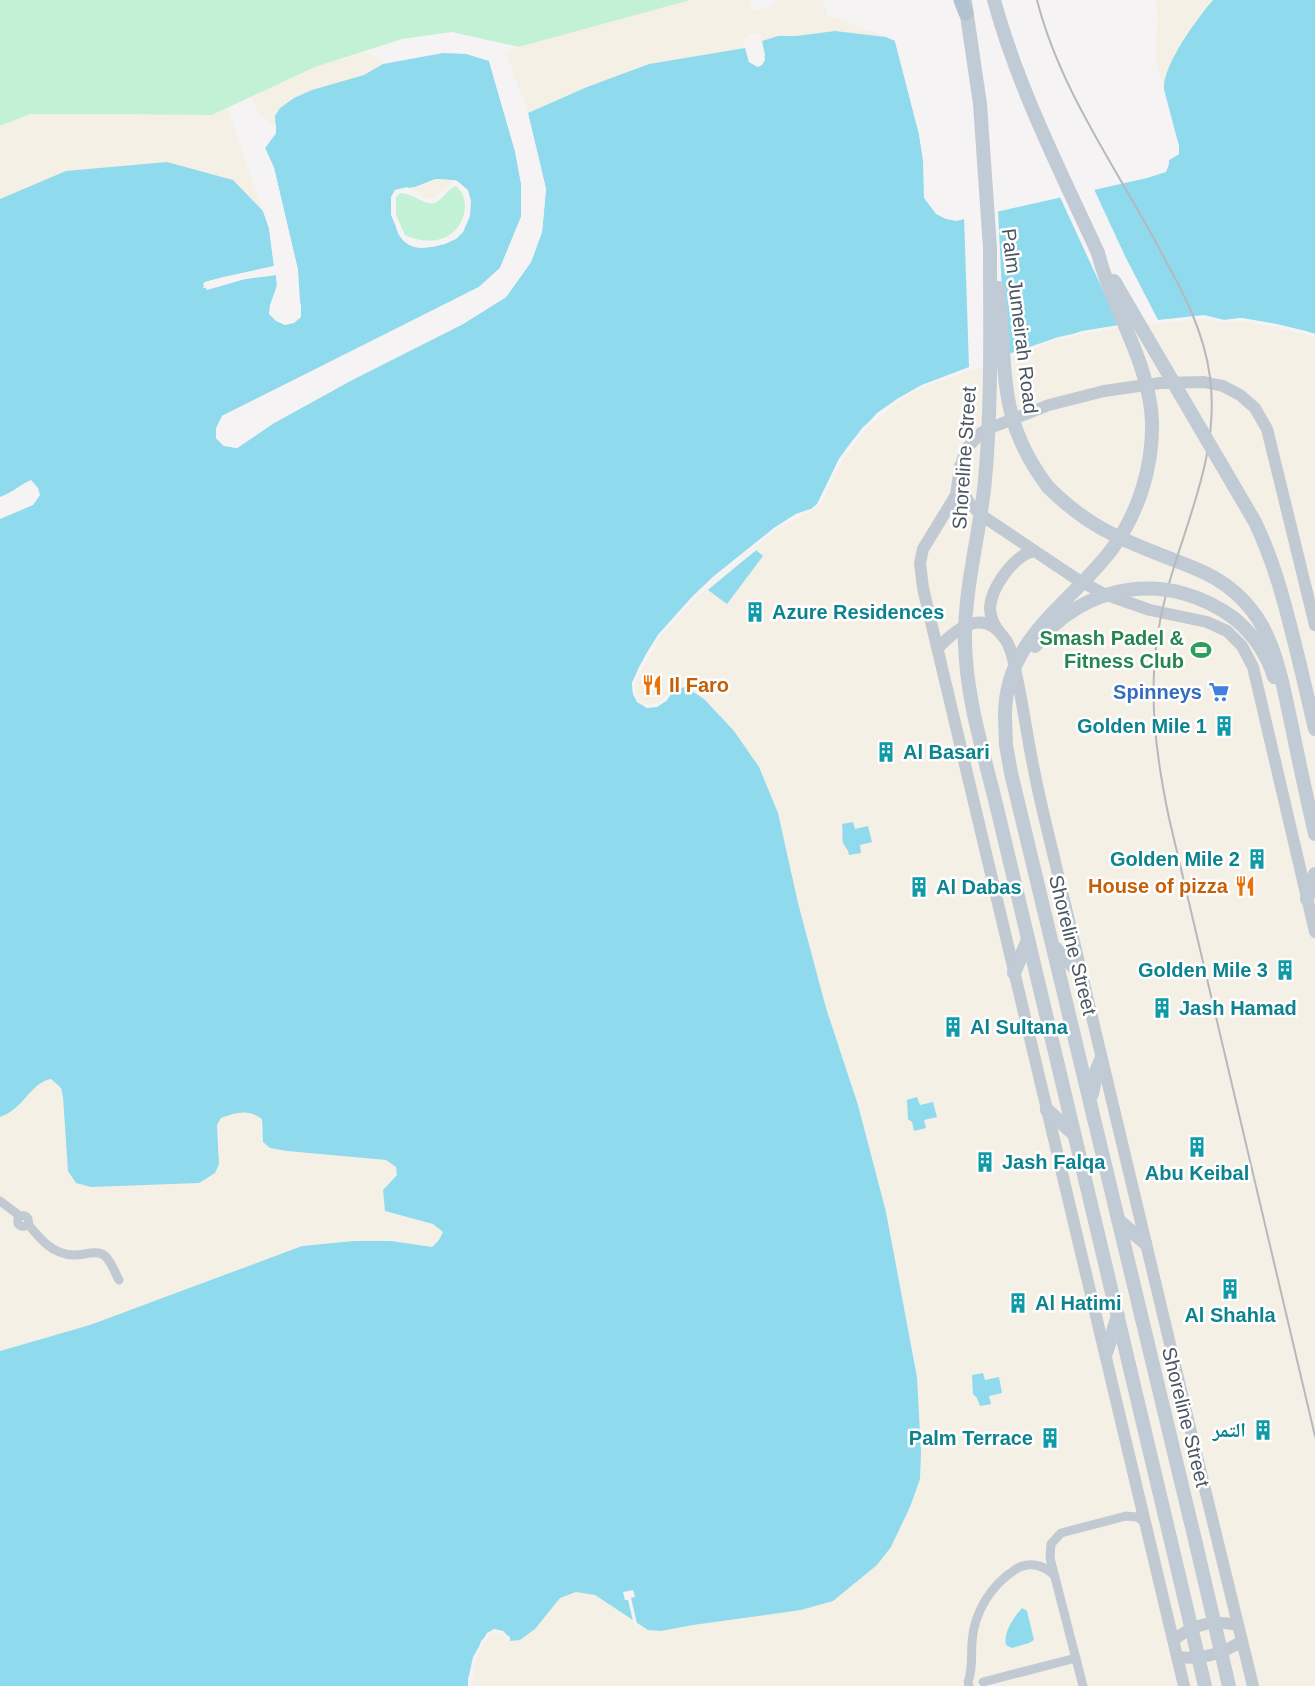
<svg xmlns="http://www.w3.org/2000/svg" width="1315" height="1686" font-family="Arial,'Noto Naskh Arabic',sans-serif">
	<rect width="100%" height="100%" fill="#f5f3f3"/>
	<!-- green -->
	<g fill="#c3f1d5">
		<path d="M0 0H691L519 47 452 32 402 39 315 67 212 115 31 114 0 126Z"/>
		<path d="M456 186C462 191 465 198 465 207 462 239 432 248 405 235L396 215V197L400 193C414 193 426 208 437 202 444 197 447 190 456 186Z"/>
	</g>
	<!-- sand -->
	<g fill="#f5f0e5">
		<path d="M691 0H750L749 3 753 11 774 4 777 0H825L824 5 829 17 842 20 886 37 835 31 796 36H778L762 41 760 34H750L743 40 745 48 649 64 587 87 528 113 506 53 519 47Z"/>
		<path d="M1156 0H1213C1190 25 1174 55 1164 87L1156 64V34L1158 21Z"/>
		<path d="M365 53 376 56 383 64 364 75 294 98 280 108 275 116 276 125C261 120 258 111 251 98L315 67Z"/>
		<path d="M228 108 263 211 233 180 0 199V126L31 114 212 115Z"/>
		<path d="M435 179 456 180 432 198 427 199 411 188Z"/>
		<path d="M1204 315 1241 318 1315 334V1686H468L473 1657 487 1633 535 1629 560 1598 577 1592 595 1595 621 1613 661 1631 693 1625 801 1610 833 1601 854 1583 901 1528 920 1479 917 1377 886 1212 826 1009 798 903 778 813 764 780 657 707 637 702 632 683 646 654 692 597 774 528 839 459 877 413 922 385 1058 337Z"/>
		<path d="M51 1079 61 1088 63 1097 68 1171 220 1154 217 1125 221 1118C237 1112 248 1109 262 1119L261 1130 270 1148 287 1151 386 1160 396 1167 397 1175 383 1190 385 1211 433 1224 443 1231 439 1240 432 1247 391 1241H354L302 1246 90 1325 0 1351V1117C24 1109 30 1083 51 1079Z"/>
	</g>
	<!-- water -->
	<g fill="#90daee" fill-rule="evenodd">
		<path d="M1213 0H1315V334L1276 324 1241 318 1224 320 1204 316 1130 323 1058 337 922 385 897 399 863 427 839 459 818 504 811 509 796 514 774 528 713 577 692 597 658 635 646 654 632 683 633 694 647 708 666 701 675 689 686 687 704 699 734 731 759 767 778 813 798 903 826 1008 858 1105 886 1212 917 1377 921 1453 920 1479 910 1507 891 1547 877 1565 833 1601 801 1610 693 1625 661 1631 648 1630 595 1595 576 1592 560 1598 535 1629 520 1640 510 1641V1637L494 1629 481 1641 468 1680V1686H0V1351L90 1325 302 1246 354 1241H391L432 1247 439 1240 443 1232 433 1224 385 1211 383 1190 397 1175 396 1167 386 1160 287 1151 270 1148 263 1142 262 1119C248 1109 237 1112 221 1118L217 1125 219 1164 215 1173 199 1183 91 1187 76 1183 68 1171 63 1097 61 1088 51 1079C30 1083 24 1109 0 1117V519L33 505 40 495 38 488 31 480C19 485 12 493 0 497V199L66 171 167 162 233 180 263 211 269 228 274 266 205 282 203 288 245 279 276 275 277 285 269 314 285 325 301 317 298 270 274 168 265 148 276 133 275 116 280 108 294 98 312 90 364 75 383 64 443 53 466 54 489 61 515 151 521 183V217L500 268 479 287 222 416 216 438 224 446 237 448 274 423 352 380 463 324 506 297 531 262 542 232 546 189 528 113 587 87 649 64 745 48 749 62 758 67 765 55 762 41 778 36H796L835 31 886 37 895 41 919 134 923 160 924 198 936 214 946 219 956 221 1147 178 1166 172 1169 164V160L1179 154V146C1175 132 1164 101 1164 88 1163 65 1198 17 1213 0ZM435 179C460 180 459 178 471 201L463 232C447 243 414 260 399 235 397 232 396 226 395 222 390 207 390 205 395 190L415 187Z"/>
		<path d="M756 550 763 556 727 604 708 590Z"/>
		<path d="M853 822 855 829 868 826 872 842 860 845 861 853 849 855C848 849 846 848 843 843 842 840 843 830 842 824Z"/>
		<path d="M917 1097 920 1105 933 1102 937 1117 924 1120 926 1128 914 1131 912 1122 908 1119 907 1100Z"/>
		<path d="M983 1373 985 1380 999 1377 1002 1393 989 1396 991 1404 980 1406 977 1398 973 1394 972 1375Z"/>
		<path d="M1022 1608 1027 1611 1034 1640 1029 1643 1012 1648 1006 1645C1003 1632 1014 1617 1022 1608Z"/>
	</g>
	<!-- pier -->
	<g fill="#f5f3f3">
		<path d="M761 38 765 60 762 65 758 67 749 62 745 45 748 47 751 60 758 64 762 59 759 41Z"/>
		<path d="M895 41 898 42 922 133 926 158 923 160 919 134Z"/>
		<path d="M491 59 517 150 524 183V218L515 245 503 270 481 290 225 418 219 428V437L225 443 237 445 272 421 350 377 461 322 504 295 528 261 539 232 543 189 525 114 527 110 546 189 542 232 531 262 506 297 463 324 352 380 274 423 237 448 224 446 216 438V428L222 416 479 287 500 268 521 217V183L515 151 489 61Z"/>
		<path d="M1162 82 1179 146V154L1169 160V156L1176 153V146L1161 88Z"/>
		<path d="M272 124 276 125V133L265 148 274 168 298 270V293L301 306V317L294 323 285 325 276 321 269 314 270 305 277 286 276 275 245 279 207 290 203 284 205 282 223 277 274 266 269 228 261 205 266 210 271 228 277 268 224 280 206 286 244 276 277 272 280 286 272 313 277 319 285 322 293 320 298 316V306L295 294V270L271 169 262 148 273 132Z"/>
		<path d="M456 180 468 190 471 201 470 216 463 232 456 239 445 244 432 247 409 244 400 236 391 215V197L395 190 407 187 415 191 401 190 394 198V215L402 234 410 241 431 244 454 236 461 230 465 223 468 201 465 192 460 185 450 183Z"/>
		<path d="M1093 187 1125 256 1158 320 1204 315 1224 320 1241 318 1276 324 1306 331 1315 334V337L1275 327 1241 321 1223 323 1204 319 1130 326 1082 334 1058 340 923 387 899 401 866 429 842 461 820 506 776 530 710 584 755 548H759L694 599 660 637 635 683 636 693 639 700 647 705 656 704 664 699 675 686V689L666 701 657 707 647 708 637 702 633 694 632 683 639 667 658 635 692 597 713 577 774 528 796 514 811 509 817 504 839 459 852 441 877 413 897 399 922 385 969 367 964 216 998 209 1005 355 1082 331 1119 325 1059 195Z"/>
		<path d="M633 1590 635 1597 631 1598 638 1628 634 1625 628 1600H625L623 1592Z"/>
		<path d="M494 1629 503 1631 510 1638V1641L501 1633 494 1632 489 1635 476 1658 471 1686H468V1680L473 1657 487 1633Z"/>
	</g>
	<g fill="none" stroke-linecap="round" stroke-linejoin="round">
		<!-- minor -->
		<g stroke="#c1cad2" stroke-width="9">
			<path d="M0 1201 20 1216"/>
			<circle cx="23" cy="1221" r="5.5"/>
			<path d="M28 1224C40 1239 52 1254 73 1255 83 1256 96 1249 105 1256 111 1261 115 1273 119 1280"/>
			<path d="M983 1682 1076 1658"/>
			<path d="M969 1686 968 1682C973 1669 971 1657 972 1642 974 1612 991 1585 1016 1569 1029 1561 1044 1565 1054 1575"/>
			<path d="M1083 1686 1050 1558 1051 1544 1061 1533 1126 1516 1137 1517 1146 1523"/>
		</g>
		<!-- tertiary -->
		<g stroke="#c1cad2" stroke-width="12">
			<path d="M959 486 970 504 984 517 1075 578 1104 594 1150 610 1207 622 1227 631 1242 646 1253 667 1315 932"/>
			<path d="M998 630C993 623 990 616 990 608 991 588 1014 555 1034 551"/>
			<path d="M938 648C957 628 983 607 1005 639 1013 650 1014 665 1017 678 1024 710 1028 743 1035 775 1041 806 1049 836 1056 866 1120 1140 1186 1413 1253 1686"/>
			<path d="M1174 1640C1193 1624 1213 1619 1237 1625"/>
			<path d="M1178 1657C1201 1660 1222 1654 1242 1641"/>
			<path d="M1184 1686 923 588 920 563 923 549 956 495 960 467 967 448 981 433 990 428 1049 405 1104 391 1160 383 1204 382 1223 386 1240 395 1255 408 1267 429 1315 625"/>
		</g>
		<!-- secondary -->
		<g stroke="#c1cbd6" stroke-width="14">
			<path d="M994 0C1018 88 1060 170 1098 253"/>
			<path d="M965 2 980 104 990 248"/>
			<path d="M1048 487C1096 535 1135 544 1194 568 1269 598 1277 657 1292 727 1299 763 1307 798 1315 834"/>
			<path d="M1235 619C1254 635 1267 654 1274 677"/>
			<path d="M1300 665 1315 729"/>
			<path d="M1005 717 1006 745 1011 773 1196 1544"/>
			<path d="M997 808 1173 1550"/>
			<path d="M1307 899 1315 874"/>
			<path d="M1055 948 1080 973"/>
			<path d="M1014 973 1027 942"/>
			<path d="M1092 1094 1097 1069 1101 1060"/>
			<path d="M1047 1110 1074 1134"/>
			<path d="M1118 1220 1145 1243"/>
			<path d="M1106 1353 1118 1316"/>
		</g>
		<!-- primary -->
		<path stroke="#b3c2d1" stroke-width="15" d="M961 0 966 13"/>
		<!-- rail -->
		<path stroke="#b5b8bd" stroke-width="2" d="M1037 0C1060 91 1118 170 1161 252 1183 292 1204 331 1210 377 1222 469 1171 546 1158 633 1148 696 1156 756 1169 818L1315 1436"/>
		<!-- secondary-bridge -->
		<g stroke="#c1cbd6" stroke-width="14">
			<path d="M990 248C990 325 992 403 985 480 980 534 964 588 965 642 966 698 984 754 997 808"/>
			<path d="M1114 281 1255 522C1277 568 1288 616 1300 665"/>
			<path d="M998 288C1008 368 995 417 1048 487"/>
			<path d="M1035 646C1084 581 1171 570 1235 619"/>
			<path d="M1005 717C1004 638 1070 605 1112 549 1139 512 1153 467 1152 421 1149 360 1112 310 1098 253"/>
			<path d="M1196 1544 1229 1686"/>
			<path d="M1173 1550 1205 1686"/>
		</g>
	</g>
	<!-- icons -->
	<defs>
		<g id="building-bare" transform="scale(1.62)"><path d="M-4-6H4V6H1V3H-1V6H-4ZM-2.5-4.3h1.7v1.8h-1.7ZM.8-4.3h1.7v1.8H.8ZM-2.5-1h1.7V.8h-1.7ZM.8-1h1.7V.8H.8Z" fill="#0f9aa8" stroke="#fff" stroke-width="2.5" paint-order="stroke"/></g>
		<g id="stadium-bare" transform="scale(1.62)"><path d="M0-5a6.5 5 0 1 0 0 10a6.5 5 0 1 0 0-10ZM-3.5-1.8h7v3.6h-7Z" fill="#2e9e5b" stroke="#fff" stroke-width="2.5" paint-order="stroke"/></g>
		<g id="restaurant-bare" transform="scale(1.62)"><path d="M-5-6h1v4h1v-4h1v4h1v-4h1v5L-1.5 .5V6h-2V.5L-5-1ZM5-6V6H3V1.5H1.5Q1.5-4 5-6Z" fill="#e8710a" stroke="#fff" stroke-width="2.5" paint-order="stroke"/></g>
		<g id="supermarket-bare" transform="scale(1.62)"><path d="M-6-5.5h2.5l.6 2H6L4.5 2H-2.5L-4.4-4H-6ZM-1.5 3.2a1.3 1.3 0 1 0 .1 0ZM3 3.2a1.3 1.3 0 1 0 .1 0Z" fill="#3f7fe0" stroke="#fff" stroke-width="2.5" paint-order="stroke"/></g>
	</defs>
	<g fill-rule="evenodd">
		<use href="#building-bare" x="755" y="612"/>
		<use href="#stadium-bare" x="1201" y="650"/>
		<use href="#restaurant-bare" x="652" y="685"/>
		<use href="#supermarket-bare" x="1219" y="692"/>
		<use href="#building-bare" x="1224" y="726"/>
		<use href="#building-bare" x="886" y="752"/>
		<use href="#building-bare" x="1257" y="859"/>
		<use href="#restaurant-bare" x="1245" y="886"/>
		<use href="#building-bare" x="919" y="887"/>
		<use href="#building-bare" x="1285" y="970"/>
		<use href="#building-bare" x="1162" y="1008"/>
		<use href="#building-bare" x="953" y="1027"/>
		<use href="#building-bare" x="1197" y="1147"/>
		<use href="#building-bare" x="985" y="1162"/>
		<use href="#building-bare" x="1230" y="1289"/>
		<use href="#building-bare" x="1018" y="1303"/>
		<use href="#building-bare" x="1263" y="1430"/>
		<use href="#building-bare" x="1050" y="1438"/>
	</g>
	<g text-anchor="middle" stroke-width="5" stroke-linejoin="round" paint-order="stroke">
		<!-- street labels -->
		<g font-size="20" fill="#4a5661" stroke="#fff">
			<text transform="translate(1020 321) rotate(83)" y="7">Palm Jumeirah Road</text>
			<text transform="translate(964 458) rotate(-86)" y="7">Shoreline Street</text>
			<text transform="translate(1073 945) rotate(76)" y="7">Shoreline Street</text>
			<text transform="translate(1186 1417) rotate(76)" y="7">Shoreline Street</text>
		</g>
		<!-- culture labels -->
		<g font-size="20" font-weight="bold" fill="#0d838f" stroke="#fff" text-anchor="start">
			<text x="772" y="619">Azure Residences</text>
			<text x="1207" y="733" text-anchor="end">Golden Mile 1</text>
			<text x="903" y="759">Al Basari</text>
			<text x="1240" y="866" text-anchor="end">Golden Mile 2</text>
			<text x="936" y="894">Al Dabas</text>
			<text x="1268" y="977" text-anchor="end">Golden Mile 3</text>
			<text x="1179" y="1015">Jash Hamad</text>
			<text x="970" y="1034">Al Sultana</text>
			<text x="1002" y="1169">Jash Falqa</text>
			<text x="1197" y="1180" text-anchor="middle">Abu Keibal</text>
			<text x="1035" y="1310">Al Hatimi</text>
			<text x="1230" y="1322" text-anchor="middle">Al Shahla</text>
			<text x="1246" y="1437" text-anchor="end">التمر</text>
			<text x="1033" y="1445" text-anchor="end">Palm Terrace</text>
		</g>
		<!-- leisure labels -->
		<g font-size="20" font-weight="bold" fill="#27864d" stroke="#fff" text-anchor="end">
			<text x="1184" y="645">Smash Padel &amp;<tspan x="1184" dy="23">Fitness Club</tspan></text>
		</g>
		<!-- food labels -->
		<g font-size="20" font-weight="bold" fill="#c56008" stroke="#fff" text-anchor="start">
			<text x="669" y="692">Il Faro</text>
			<text x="1228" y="893" text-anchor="end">House of pizza</text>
		</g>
		<!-- shop labels -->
		<g font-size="20" font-weight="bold" fill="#366cbe" stroke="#fff" text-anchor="end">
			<text x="1202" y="699">Spinneys</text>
		</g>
	</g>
</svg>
